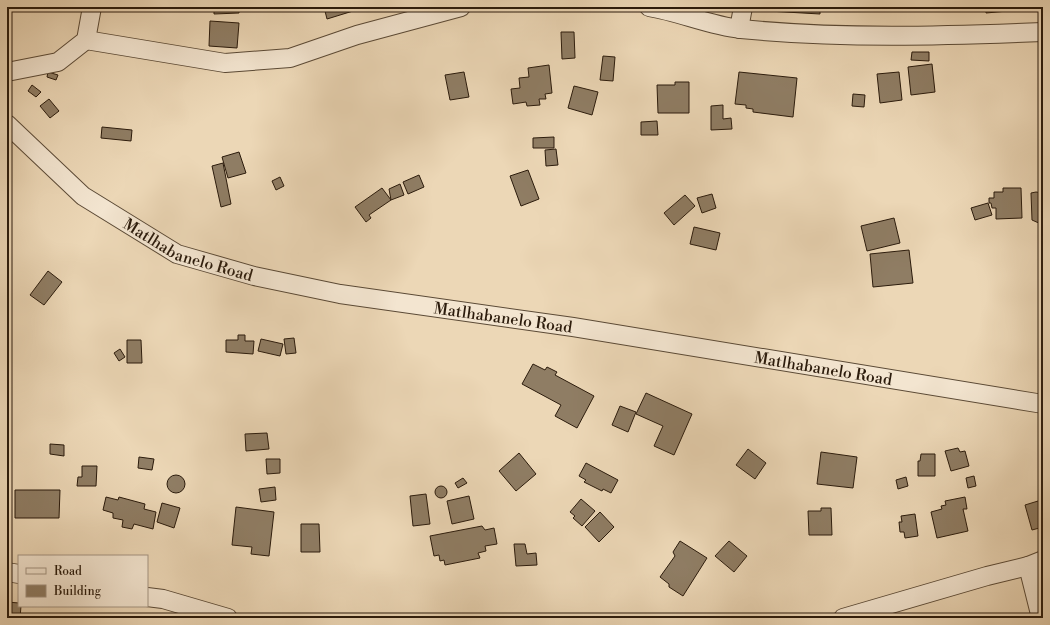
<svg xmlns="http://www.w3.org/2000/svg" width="1050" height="625" font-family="'Libre Bodoni',serif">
	<rect width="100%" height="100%" fill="#ecd7b6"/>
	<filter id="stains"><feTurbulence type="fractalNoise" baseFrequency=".005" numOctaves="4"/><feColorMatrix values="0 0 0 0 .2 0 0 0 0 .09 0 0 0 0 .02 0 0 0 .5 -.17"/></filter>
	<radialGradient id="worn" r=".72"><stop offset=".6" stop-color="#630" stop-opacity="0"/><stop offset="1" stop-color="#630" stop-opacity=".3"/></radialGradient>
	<!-- building -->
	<g fill="#8f7d64" stroke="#2b1b0c">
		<path d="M214 7H239V13L214 14Z"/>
		<path d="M324 7H366L327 19Z"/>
		<path d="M768 7H820V14L768 11Z"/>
		<path d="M986 7H1018V10L986 13Z"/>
		<path d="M210 21 239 23 237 48 209 46Z"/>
		<path d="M561 32H574L575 58 562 59Z"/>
		<path d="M912 52H929V61L911 60Z"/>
		<path d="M603 56 615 57 613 81 600 80Z"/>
		<path d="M932 64 935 92 911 95 908 67Z"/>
		<path d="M549 65 552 93 545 94 546 99H539L540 105 527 106 526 102 513 104 511 89 520 88 519 78 529 77 528 68Z"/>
		<path d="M48 72 58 75 56 80 47 77Z"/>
		<path d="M464 72 469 97 450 100 445 75Z"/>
		<path d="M739 72 797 78 793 117 753 112V109L746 108V105L735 104Z"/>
		<path d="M899 72 902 100 880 103 877 74Z"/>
		<path d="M675 82H689V113H658L657 85H675Z"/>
		<path d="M32 85 41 92 36 97 28 91Z"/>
		<path d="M574 86 598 92 592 115 568 108Z"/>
		<path d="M853 94 865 95 864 107 852 106Z"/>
		<path d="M49 99 59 111 50 118 40 106Z"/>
		<path d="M723 105V119L731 118 732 129 711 130V106Z"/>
		<path d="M657 121 658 135H641V122Z"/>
		<path d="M102 127 132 130 131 141 101 138Z"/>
		<path d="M554 137V148H533V138Z"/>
		<path d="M556 149 558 165 546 166 545 150Z"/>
		<path d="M239 152 246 173 228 178 222 157Z"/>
		<path d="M223 163 231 204 221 207 212 166Z"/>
		<path d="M528 170 539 199 521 206 510 176Z"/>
		<path d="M419 175 424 187 408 194 403 182Z"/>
		<path d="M280 177 284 186 276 190 272 181Z"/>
		<path d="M400 184 404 195 391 200 389 189Z"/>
		<path d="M382 188 391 200 369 215 371 218 366 222 355 207Z"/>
		<path d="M1003 188H1021L1022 218 996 219V208H992L991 203H989V198H994V192H1003Z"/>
		<path d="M1036 192 1043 193V222L1041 224 1032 220 1031 193Z"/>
		<path d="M712 194 716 208 702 213 697 198Z"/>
		<path d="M685 195 695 206 674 225 664 213Z"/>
		<path d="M988 203 992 215 975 220 971 208Z"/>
		<path d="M894 218 900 243 867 251 861 226Z"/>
		<path d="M694 227 720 233 716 250 690 244Z"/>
		<path d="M909 250 913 283 873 287 870 254Z"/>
		<path d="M48 271 62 282 44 305 30 295Z"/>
		<path d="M238 335H245V341H254L253 354 226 352V340H238Z"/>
		<path d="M294 338 296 353 286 354 284 339Z"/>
		<path d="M261 339 283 344 280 356 258 351Z"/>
		<path d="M127 340H141L142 363H127Z"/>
		<path d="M120 349 125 357 119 361 114 353Z"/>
		<path d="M533 364 545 370 547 367 557 372 555 375 594 396 577 428 555 416 561 405 522 384Z"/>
		<path d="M646 393 692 414 674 455 654 446 663 426 636 414Z"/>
		<path d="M620 406 636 412 628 432 612 425Z"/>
		<path d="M267 433 269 449 246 451 245 434Z"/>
		<path d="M50 444 64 445V456L50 454Z"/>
		<path d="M958 448 960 452 965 451 969 466 951 471 945 451Z"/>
		<path d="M748 449 766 463 755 479 736 465Z"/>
		<path d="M821 452 857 457 853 488 817 484Z"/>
		<path d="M519 453 536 474 516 491 499 471Z"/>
		<path d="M921 454H935V476H918V461H920Z"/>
		<path d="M139 457 154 459 152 470 138 468Z"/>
		<path d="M266 459H280V473L267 474Z"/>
		<path d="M586 463 618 480 611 493 603 489 602 491 584 482 586 480 579 476Z"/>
		<path d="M82 466H97L96 486H77L78 477H82Z"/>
		<circle cx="176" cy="484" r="9"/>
		<path d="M974 476 976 486 968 488 966 478Z"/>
		<path d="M906 477 908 486 898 489 896 480Z"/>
		<path d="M463 478 467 483 458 488 455 483Z"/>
		<circle cx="441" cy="492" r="6"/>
		<path d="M275 487 276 500 261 502 259 489Z"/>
		<path d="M15 490H60L59 518H15Z"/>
		<path d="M426 494 430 524 413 526 410 496Z"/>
		<path d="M469 496 474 519 452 524 447 501Z"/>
		<path d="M106 497 118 500 119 497 145 504 144 509 156 512 153 529 134 524 132 529 122 527 123 520 113 518V513L103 510Z"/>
		<path d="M965 497 967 509H963L968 531 937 538 931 512 942 509 941 506 946 505 945 501Z"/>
		<path d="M581 499 595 511 582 526 573 518 575 516 570 512Z"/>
		<path d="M1038 501 1043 518V527L1032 530 1025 505Z"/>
		<path d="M162 503 180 508 174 528 157 522Z"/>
		<path d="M236 507 274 512 269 556 251 554 252 547 232 545Z"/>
		<path d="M821 508H831L832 535H809L808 511H821Z"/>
		<path d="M600 512 614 527 599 542 585 527Z"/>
		<path d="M915 514 918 536 905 538 904 532H900L899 522H902L901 516Z"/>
		<path d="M301 524H319L320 552H301Z"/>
		<path d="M482 526 485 530 494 528 497 544 485 546 486 551 478 553 480 558 445 565 444 560 440 561 439 555 434 556 430 536Z"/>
		<path d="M680 541 707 558 683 596 669 587V584L660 577 675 556 673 552Z"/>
		<path d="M729 541 747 556 734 572 715 556Z"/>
		<path d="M514 544H525L527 554 536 553 537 565 516 566Z"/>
		<path d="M7 602 19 603V606H21L20 618H7Z"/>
	</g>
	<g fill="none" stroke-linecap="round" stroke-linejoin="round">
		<!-- minor casing -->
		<g stroke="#5b4a36" stroke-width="20">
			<g id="minor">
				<path d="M649 7C680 12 710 26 741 29 841 39 942 36 1043 32"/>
				<path d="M739 29 743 7"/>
				<path d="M86 40 225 63 290 58 357 35 461 7"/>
				<path d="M7 72 58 62 86 40 92 7"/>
				<path id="s1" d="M7 124 83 196 177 254 254 276 340 294 573 327 1043 404"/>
				<path d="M1028 566 1041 618"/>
				<path d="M7 572 19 574"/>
				<path d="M147 597 163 599 228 618"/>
				<path d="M843 618 987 576 1028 566 1043 560"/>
			</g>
		</g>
		<!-- minor -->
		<use href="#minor" stroke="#f3e5d0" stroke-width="18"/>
	</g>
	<g text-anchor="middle" stroke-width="4" stroke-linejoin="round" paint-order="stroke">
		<!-- street labels -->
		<g font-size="16" fill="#2b1b0c" stroke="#f3e5d0">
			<text dy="6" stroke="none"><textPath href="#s1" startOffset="224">Matlhabanelo Road</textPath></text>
			<text dy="6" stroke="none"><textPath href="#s1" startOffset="548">Matlhabanelo Road</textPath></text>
			<text dy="6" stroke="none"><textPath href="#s1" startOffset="872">Matlhabanelo Road</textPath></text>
		</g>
	</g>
	<!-- margin -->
	<rect width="1050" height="625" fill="none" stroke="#ecd7b6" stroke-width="24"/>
	<rect x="8" y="8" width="1034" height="609" fill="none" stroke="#2b1b0c" stroke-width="2"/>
	<rect x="12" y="12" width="1026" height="601" fill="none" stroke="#2b1b0c"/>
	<!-- legend -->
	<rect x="18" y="555" width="130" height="52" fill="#f3e5d0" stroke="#a39482"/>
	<rect x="26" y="568" width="20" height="6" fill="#f3e5d0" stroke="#a39482"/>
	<text x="54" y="575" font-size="12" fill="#2b1b0c">Road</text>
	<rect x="26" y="585" width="20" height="12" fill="#8f7d64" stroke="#a39482"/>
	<text x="54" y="595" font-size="12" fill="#2b1b0c">Building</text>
	<rect width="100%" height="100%" filter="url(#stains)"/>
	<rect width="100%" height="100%" fill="url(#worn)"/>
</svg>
